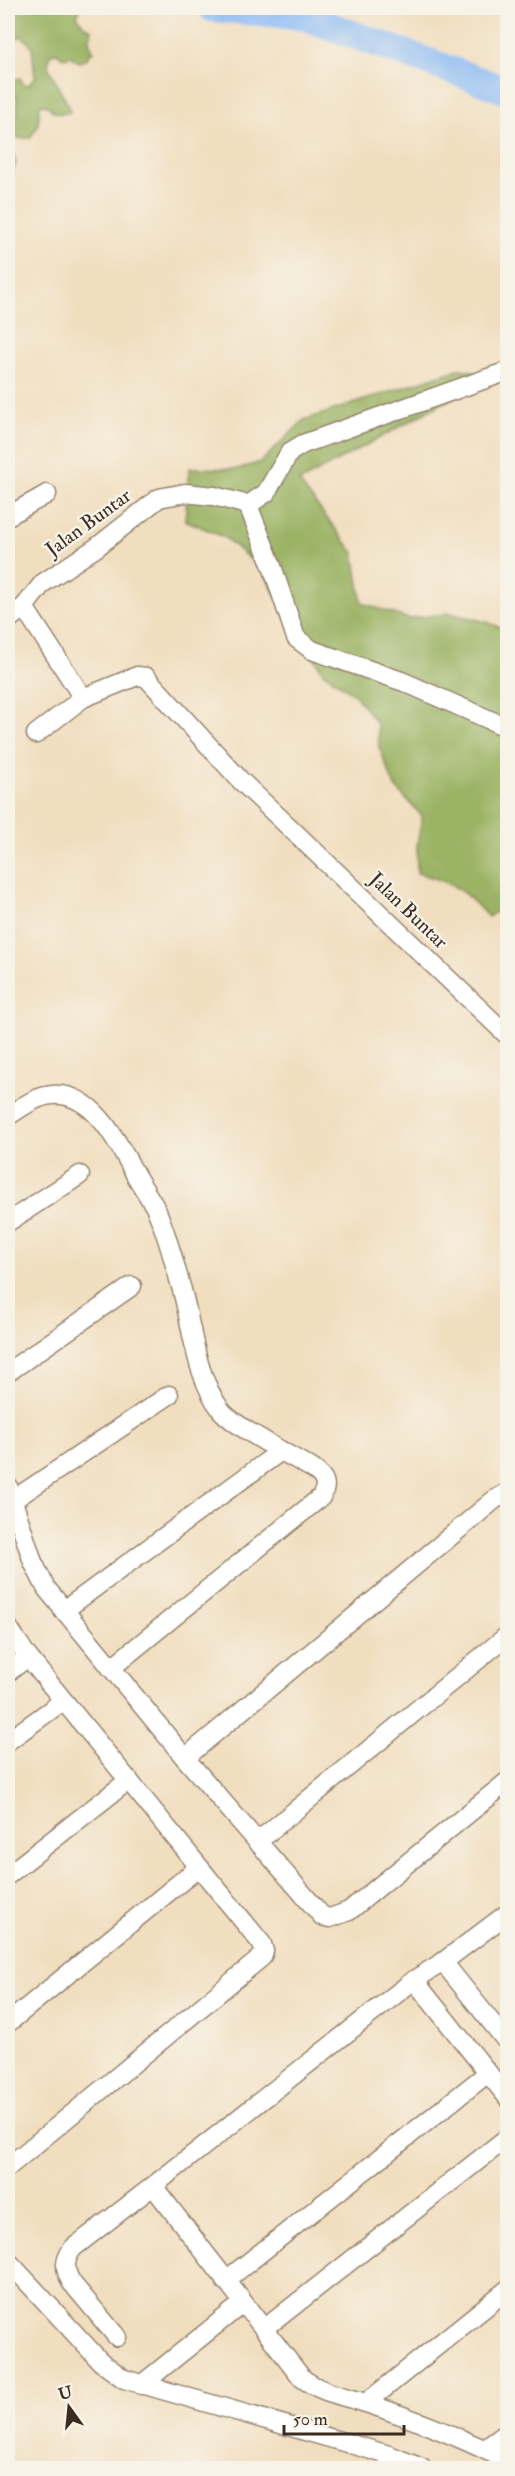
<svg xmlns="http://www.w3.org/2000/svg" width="515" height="2476" font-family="'IM FELL Double Pica',serif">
	<rect width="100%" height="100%" fill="#f7f3e8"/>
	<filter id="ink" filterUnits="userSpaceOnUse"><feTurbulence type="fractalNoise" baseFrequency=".0167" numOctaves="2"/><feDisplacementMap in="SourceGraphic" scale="12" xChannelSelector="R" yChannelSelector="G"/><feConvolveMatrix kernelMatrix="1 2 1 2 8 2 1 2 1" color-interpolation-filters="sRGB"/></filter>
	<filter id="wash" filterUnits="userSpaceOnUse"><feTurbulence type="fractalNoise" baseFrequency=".008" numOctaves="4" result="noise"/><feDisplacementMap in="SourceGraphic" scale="24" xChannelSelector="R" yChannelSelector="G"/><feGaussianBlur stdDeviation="1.35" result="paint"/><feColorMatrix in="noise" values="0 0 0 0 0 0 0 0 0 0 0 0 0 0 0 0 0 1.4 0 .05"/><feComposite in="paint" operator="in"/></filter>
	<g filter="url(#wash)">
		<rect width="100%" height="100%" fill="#f1debf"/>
		<!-- forest -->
		<g fill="#9bb365" stroke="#6b6e42" stroke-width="1.5">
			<path d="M8 8H81L77 16 84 26 92 30 89 42 93 52H90L87 59 80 62 73 59 72 56 63 58 57 53 50 54 48 67C55 77 56 84 62 94 66 101 69 103 70 112 59 115 55 115 47 105L40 104 38 125 30 138H18L9 125 19 112 17 110V98L12 93V80L20 78 24 85H28L35 78 32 47 22 36 8 42Z"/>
			<path d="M12 150 16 163 8 184V151Z"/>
			<path d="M459 369 474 371 478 382 450 399 299 482 354 553 362 603 409 619 450 613 490 623 507 631V904L488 917C462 888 454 883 417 873V846L422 816 395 787 379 747 377 724 355 695 323 672 285 614 263 570 224 537 185 520 190 468 238 469 261 462 304 420Z"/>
		</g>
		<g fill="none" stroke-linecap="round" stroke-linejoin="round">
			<!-- river -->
			<path stroke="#8abaf5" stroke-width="28" d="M212 8 303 16 508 91"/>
		</g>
	</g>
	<g filter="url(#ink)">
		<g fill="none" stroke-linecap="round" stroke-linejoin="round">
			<!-- minor casing -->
			<g stroke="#96846e" stroke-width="21">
				<g id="minor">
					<path d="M248 505 272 566 296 638 312 650 404 682 508 728"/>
					<path d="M8 516 47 494"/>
					<path d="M24 607 83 698"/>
					<path d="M8 620 24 607 43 583 97 547 159 498 185 493 214 496 248 505 266 493 290 452 303 444 508 371"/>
					<path d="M36 734 83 698 137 676 146 677 241 781 508 1036"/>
					<path d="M8 1116C21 1108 36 1096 52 1095 94 1091 120 1146 136 1176 142 1186 149 1197 155 1207 167 1232 174 1263 182 1290 193 1330 195 1375 221 1410 233 1426 293 1457 313 1469 324 1477 329 1484 321 1497L111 1668"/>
					<path d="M8 1222 80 1175"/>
					<path d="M8 1372 132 1286"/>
					<path d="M8 1486 33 1562 46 1588 185 1758"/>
					<path d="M508 1492 494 1500 185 1758 322 1916 330 1918 349 1911 508 1781"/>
					<path d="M13 1500 169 1395"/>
					<path d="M63 1611 281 1451"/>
					<path d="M8 1627 28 1657 262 1944 264 1951 262 1957 8 2167"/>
					<path d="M8 1672 28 1657"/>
					<path d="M8 1741 63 1701"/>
					<path d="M257 1842 508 1635"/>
					<path d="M8 1875 129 1780"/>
					<path d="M508 1913 443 1962 414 1980 153 2186 302 2378C321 2393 344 2396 366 2403 414 2419 463 2438 508 2461"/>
					<path d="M443 1962 508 2043"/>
					<path d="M414 1980 508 2098"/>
					<path d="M8 2023 199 1867"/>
					<path d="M8 2261 101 2362 124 2379 389 2455 422 2468"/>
					<path d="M225 2281 488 2073"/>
					<path d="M264 2329 508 2137"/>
					<path d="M117 2337 71 2282C64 2268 64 2260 73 2248L153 2186"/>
					<path d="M141 2385 243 2303"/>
					<path d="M366 2403 508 2289"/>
					<path d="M485 2449 508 2432"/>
				</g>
			</g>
			<!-- minor -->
			<use href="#minor" stroke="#fff" stroke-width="18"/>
		</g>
	</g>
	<g text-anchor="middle" stroke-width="5" stroke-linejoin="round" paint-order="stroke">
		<!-- street labels -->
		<g font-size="20" fill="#3b2a1e" stroke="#f7f3e8">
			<text transform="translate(88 522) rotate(-36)" y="7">Jalan Buntar</text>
			<text transform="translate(409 910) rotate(44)" y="7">Jalan Buntar</text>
		</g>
	</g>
	<!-- margin -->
	<rect width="515" height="2476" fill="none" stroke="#f7f3e8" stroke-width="30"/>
	<!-- north arrow -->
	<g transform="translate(69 2407) rotate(345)" stroke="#f7f3e8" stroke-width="4.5" paint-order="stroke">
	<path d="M0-4.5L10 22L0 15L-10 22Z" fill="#3b2a1e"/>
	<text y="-9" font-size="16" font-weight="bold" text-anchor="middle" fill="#3b2a1e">U</text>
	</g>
	<!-- scale -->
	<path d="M284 2425v9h120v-9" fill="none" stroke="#3b2a1e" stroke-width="3"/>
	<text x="293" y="2425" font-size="18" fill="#3b2a1e" stroke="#f7f3e8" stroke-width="4.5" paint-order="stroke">50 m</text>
</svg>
